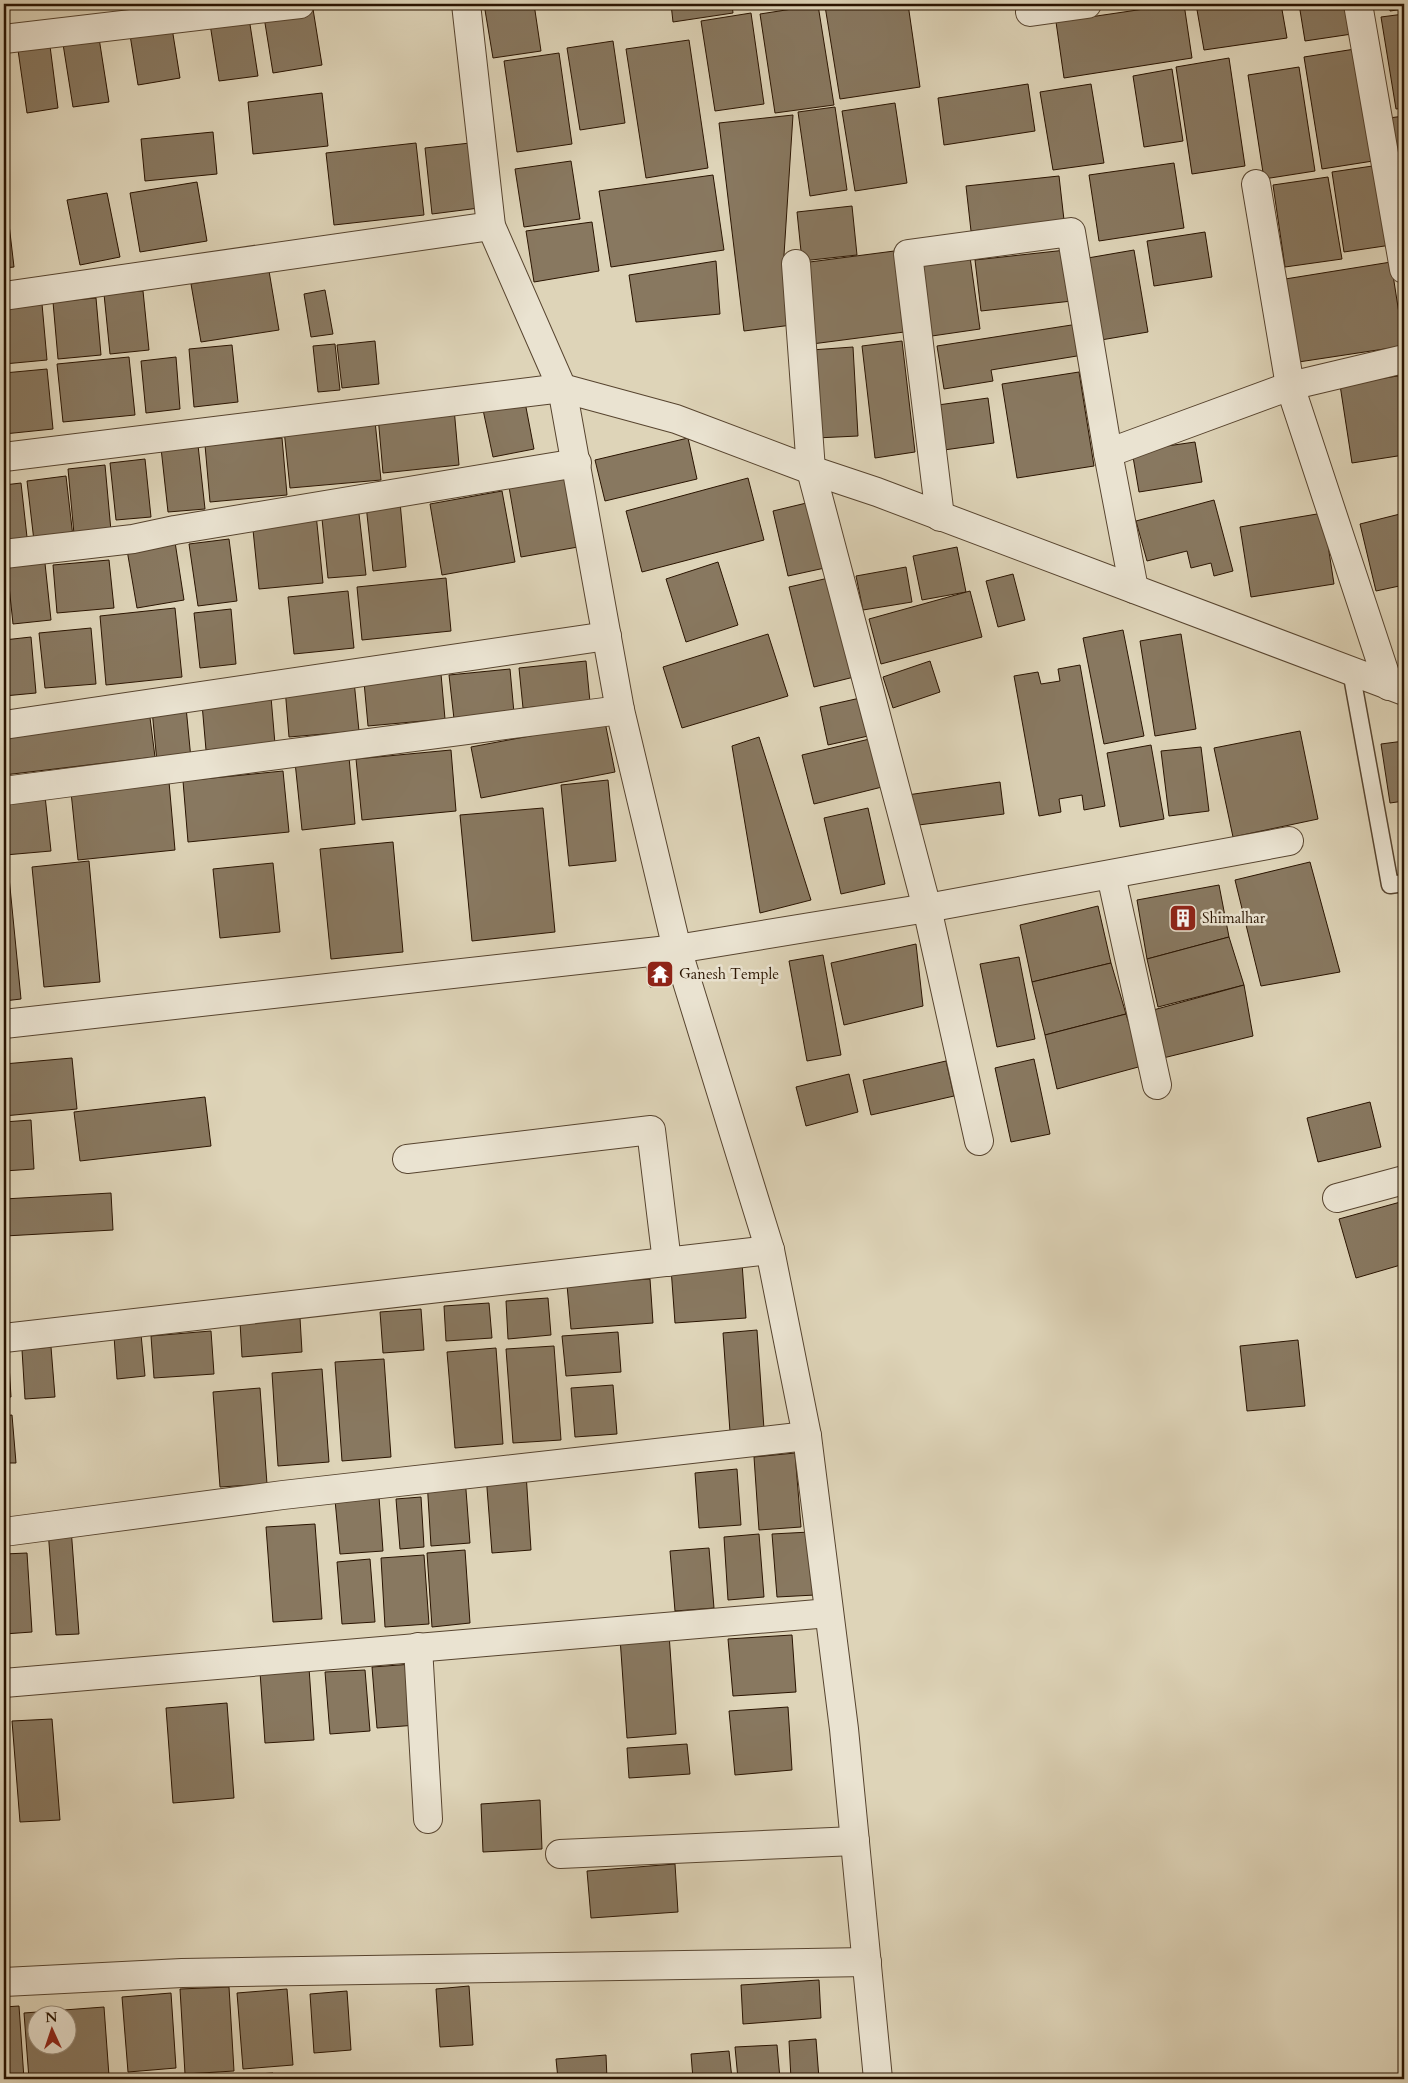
<svg xmlns="http://www.w3.org/2000/svg" width="1408" height="2083" font-family="Cardo,serif">
	<rect width="100%" height="100%" fill="#ded4b8"/>
	<filter id="stains"><feTurbulence type="fractalNoise" baseFrequency=".004" numOctaves="4"/><feColorMatrix values="0 0 0 0 .2 0 0 0 0 .09 0 0 0 0 .02 0 0 0 .5 -.17"/></filter>
	<radialGradient id="worn" r=".72"><stop offset=".6" stop-color="#630" stop-opacity="0"/><stop offset="1" stop-color="#630" stop-opacity=".3"/></radialGradient>
	<!-- building -->
	<g fill="#887860" stroke="#2a1401" fill-rule="evenodd">
		<path d="M484 4H534L541 51 493 58Z"/>
		<path d="M671 4H732L733 13 673 22Z"/>
		<path d="M838 4H908L920 87 840 99 825 6Z"/>
		<path d="M1178 4H1184L1192 58 1064 78 1056 22Z"/>
		<path d="M1196 4H1281L1287 38 1204 50Z"/>
		<path d="M1299 4H1348L1352 34 1305 41Z"/>
		<path d="M1389 4H1404V9L1390 11Z"/>
		<path d="M818 5 834 105 775 113 760 14Z"/>
		<path d="M313 9 322 65 273 73 264 17Z"/>
		<path d="M751 13 764 104 715 111 701 21Z"/>
		<path d="M1404 14V108L1396 109 1381 17Z"/>
		<path d="M249 18 258 76 219 81 210 24Z"/>
		<path d="M172 28 180 78 138 85 130 35Z"/>
		<path d="M99 38 109 102 73 107 63 44Z"/>
		<path d="M689 40 708 168 646 178 626 49Z"/>
		<path d="M613 41 625 123 580 130 567 48Z"/>
		<path d="M50 46 58 108 27 113 18 50Z"/>
		<path d="M1355 49 1373 161 1322 169 1304 57Z"/>
		<path d="M559 53 572 144 517 152 504 61Z"/>
		<path d="M1229 58 1245 166 1192 174 1176 67Z"/>
		<path d="M1299 67 1315 171 1264 179 1248 75Z"/>
		<path d="M1172 69 1183 141 1144 147 1133 76Z"/>
		<path d="M1028 84 1035 131 944 145 938 98Z"/>
		<path d="M1091 84 1104 163 1053 170 1040 92Z"/>
		<path d="M322 93 328 146 253 154 248 102Z"/>
		<path d="M895 103 907 183 855 191 842 111Z"/>
		<path d="M835 107 847 190 810 196 798 112Z"/>
		<path d="M793 115 784 255 792 325 744 331 719 123Z"/>
		<path d="M1404 116V191L1389 118Z"/>
		<path d="M213 132 217 174 145 181 141 139Z"/>
		<path d="M479 142 487 207 432 214 425 148Z"/>
		<path d="M416 143 424 215 334 225 326 153Z"/>
		<path d="M571 161 580 219 524 227 515 169Z"/>
		<path d="M1174 163 1184 228 1099 241 1089 175Z"/>
		<path d="M1386 164 1398 244 1344 252 1332 172Z"/>
		<path d="M713 175 724 250 611 267 599 191Z"/>
		<path d="M1059 176 1064 220 971 231 966 186Z"/>
		<path d="M1328 177 1342 259 1285 267 1273 185Z"/>
		<path d="M197 182 207 241 140 252 130 193Z"/>
		<path d="M107 193 120 257 80 265 67 200Z"/>
		<path d="M852 206 857 255 802 261 797 212Z"/>
		<path d="M4 207H7L14 267 4 268Z"/>
		<path d="M592 222 599 271 534 282 526 231Z"/>
		<path d="M1205 232 1212 277 1154 286 1147 241Z"/>
		<path d="M902 250 912 331 812 344 802 263Z"/>
		<path d="M1066 250 1072 301 981 311 975 260Z"/>
		<path d="M1134 250 1148 332 1095 341 1082 259Z"/>
		<path d="M970 257 980 329 925 337 914 264Z"/>
		<path d="M716 261 720 314 636 322 629 275Z"/>
		<path d="M1391 262 1404 346 1292 363 1279 280Z"/>
		<path d="M269 271 279 330 201 342 191 284Z"/>
		<path d="M325 290 333 334 311 337 304 294Z"/>
		<path d="M143 291 149 350 110 354 104 294Z"/>
		<path d="M96 298 101 355 58 359 53 302Z"/>
		<path d="M42 304 47 360 4 364V307Z"/>
		<path d="M1078 324 1083 355 991 370 993 381 944 389 937 346Z"/>
		<path d="M375 341 379 384 342 388 337 345Z"/>
		<path d="M902 341 915 452 875 458 862 346Z"/>
		<path d="M335 344 340 390 318 392 313 346Z"/>
		<path d="M232 345 238 402 194 407 189 349Z"/>
		<path d="M853 347 858 436 816 438 811 350Z"/>
		<path d="M129 357 135 415 63 422 57 364Z"/>
		<path d="M176 357 180 409 146 413 141 361Z"/>
		<path d="M47 369 53 429 4 434V373Z"/>
		<path d="M1079 372 1094 466 1017 478 1002 384Z"/>
		<path d="M1404 375V455L1352 463 1340 385Z"/>
		<path d="M524 397 534 449 493 457 482 405Z"/>
		<path d="M988 398 994 443 944 450 938 405Z"/>
		<path d="M454 408 459 465 383 473 378 416Z"/>
		<path d="M375 421 381 480 290 488 284 430Z"/>
		<path d="M282 438 287 495 210 502 205 445Z"/>
		<path d="M688 438 697 479 605 501 595 460Z"/>
		<path d="M1195 442 1202 482 1139 492 1132 451Z"/>
		<path d="M198 445 205 509 168 512 161 448Z"/>
		<path d="M145 459 151 517 116 520 110 463Z"/>
		<path d="M105 465 111 531 74 534 68 469Z"/>
		<path d="M66 476 73 537 34 541 27 481Z"/>
		<path d="M566 477 578 547 521 557 509 487Z"/>
		<path d="M748 478 764 540 642 572 626 511Z"/>
		<path d="M21 483 28 546 4 549V485Z"/>
		<path d="M502 491 515 562 442 575 430 504Z"/>
		<path d="M819 500 834 566 788 576 773 511Z"/>
		<path d="M1214 500 1233 571 1214 576 1211 563 1191 568 1187 551 1147 561 1136 521Z"/>
		<path d="M400 502 406 567 373 571 366 505Z"/>
		<path d="M358 505 366 575 328 578 321 509Z"/>
		<path d="M1323 513 1334 584 1251 597 1240 527Z"/>
		<path d="M1404 513V585L1376 591 1360 524Z"/>
		<path d="M316 514 323 583 259 589 252 520Z"/>
		<path d="M229 539 237 601 198 606 189 544Z"/>
		<path d="M175 542 184 600 137 608 127 550Z"/>
		<path d="M957 547 966 592 922 600 913 556Z"/>
		<path d="M44 554 51 620 13 624 6 557Z"/>
		<path d="M109 560 114 608 57 613 53 565Z"/>
		<path d="M718 562 738 625 686 642 666 579Z"/>
		<path d="M906 567 912 602 863 610 856 576Z"/>
		<path d="M1013 574 1025 620 998 627 986 581Z"/>
		<path d="M833 577 858 676 814 687 789 587Z"/>
		<path d="M446 578 451 631 362 640 357 587Z"/>
		<path d="M348 591 354 648 294 654 288 597Z"/>
		<path d="M970 591 982 637 881 664 869 619Z"/>
		<path d="M175 608 182 677 106 685 100 616Z"/>
		<path d="M231 609 236 664 200 668 194 613Z"/>
		<path d="M91 628 96 684 45 688 39 633Z"/>
		<path d="M1123 630 1144 736 1104 744 1083 638Z"/>
		<path d="M768 634 788 696 682 728 663 667Z"/>
		<path d="M1181 634 1196 729 1155 736 1140 641Z"/>
		<path d="M31 637 36 693 4 696V640Z"/>
		<path d="M586 661 590 702 523 708 519 668Z"/>
		<path d="M930 661 940 692 893 708 883 677Z"/>
		<path d="M1080 665 1105 806 1084 810 1082 795 1059 799 1061 812 1039 816 1014 676 1038 672 1041 684 1060 681 1058 669Z"/>
		<path d="M510 669 514 713 454 719 449 675Z"/>
		<path d="M441 674 445 719 368 726 364 682Z"/>
		<path d="M354 681 359 731 289 737 285 688Z"/>
		<path d="M869 696 877 734 828 745 820 707Z"/>
		<path d="M271 697 275 744 206 750 202 704Z"/>
		<path d="M186 707 191 759 157 762 152 710Z"/>
		<path d="M149 710 155 757 4 775V727Z"/>
		<path d="M605 722 615 772 481 798 471 747Z"/>
		<path d="M1300 731 1318 819 1233 837 1214 748Z"/>
		<path d="M759 737 811 900 760 913 732 746Z"/>
		<path d="M878 737 890 785 814 804 802 755Z"/>
		<path d="M1404 741V801L1390 803 1381 744Z"/>
		<path d="M1151 745 1164 819 1120 827 1107 753Z"/>
		<path d="M1201 747 1209 811 1169 816 1161 751Z"/>
		<path d="M451 750 456 811 362 820 356 759Z"/>
		<path d="M349 757 355 824 302 830 295 762Z"/>
		<path d="M283 771 289 832 188 842 183 781Z"/>
		<path d="M608 780 616 861 569 866 561 785Z"/>
		<path d="M169 782 175 850 78 860 71 792Z"/>
		<path d="M1000 782 1004 814 911 826 907 795Z"/>
		<path d="M45 796 51 851 5 855 4 801Z"/>
		<path d="M543 808 555 932 472 941 460 815Z"/>
		<path d="M868 808 885 884 841 894 824 818Z"/>
		<path d="M393 842 403 952 331 959 320 849Z"/>
		<path d="M89 861 100 982 44 987 32 867Z"/>
		<path d="M1310 862 1340 972 1261 986 1235 880Z"/>
		<path d="M273 863 280 932 220 938 213 869Z"/>
		<path d="M9 877 21 999 4 1001V878Z"/>
		<path d="M1219 885 1229 937 1147 959 1137 900Z"/>
		<path d="M1098 906 1111 963 1032 982 1020 925Z"/>
		<path d="M1229 937 1244 985 1158 1007 1147 959Z"/>
		<path d="M916 944 923 1006 844 1025 831 963Z"/>
		<path d="M823 955 841 1055 807 1061 789 961Z"/>
		<path d="M1019 957 1035 1039 997 1047 980 964Z"/>
		<path d="M669 961 672 984 650 987 646 964Z"/>
		<path d="M1111 963 1126 1014 1045 1035 1032 982Z"/>
		<path d="M1244 985 1253 1036 1159 1059 1146 1012Z"/>
		<path d="M1126 1014 1142 1066 1057 1089 1045 1035Z"/>
		<path d="M72 1058 77 1109 4 1116V1064Z"/>
		<path d="M1034 1059 1050 1134 1011 1142 995 1068Z"/>
		<path d="M946 1061 954 1096 871 1115 863 1080Z"/>
		<path d="M849 1074 858 1112 806 1126 796 1087Z"/>
		<path d="M205 1097 211 1146 80 1161 74 1112Z"/>
		<path d="M1370 1102 1381 1147 1318 1162 1307 1118Z"/>
		<path d="M31 1120 34 1169 4 1171V1122Z"/>
		<path d="M111 1193 113 1230 5 1236 4 1199Z"/>
		<path d="M1404 1201V1264L1356 1278 1339 1219Z"/>
		<path d="M742 1263 746 1318 675 1323 671 1268Z"/>
		<path d="M650 1279 653 1323 571 1329 567 1285Z"/>
		<path d="M548 1298 551 1335 508 1339 506 1301Z"/>
		<path d="M489 1303 492 1338 446 1341 444 1306Z"/>
		<path d="M421 1309 424 1350 383 1353 380 1312Z"/>
		<path d="M300 1318 302 1352 242 1357 240 1322Z"/>
		<path d="M757 1330 764 1429 730 1432 723 1333Z"/>
		<path d="M211 1331 214 1374 154 1378 151 1336Z"/>
		<path d="M618 1332 621 1372 566 1376 562 1336Z"/>
		<path d="M141 1334 145 1376 117 1379 114 1336Z"/>
		<path d="M1298 1340 1305 1406 1247 1411 1240 1346Z"/>
		<path d="M554 1346 561 1440 513 1443 506 1349Z"/>
		<path d="M51 1347 55 1397 25 1399 22 1350Z"/>
		<path d="M8 1348 11 1397H4V1349Z"/>
		<path d="M496 1348 503 1444 455 1448 447 1352Z"/>
		<path d="M384 1359 391 1457 342 1461 335 1362Z"/>
		<path d="M322 1369 329 1462 278 1466 272 1373Z"/>
		<path d="M613 1385 617 1434 575 1437 571 1388Z"/>
		<path d="M260 1388 267 1484 220 1487 213 1392Z"/>
		<path d="M12 1415 16 1463H4V1416Z"/>
		<path d="M795 1453 801 1527 759 1530 754 1457Z"/>
		<path d="M737 1469 741 1525 699 1528 695 1473Z"/>
		<path d="M526 1473 531 1550 492 1553 486 1475Z"/>
		<path d="M465 1477 470 1543 431 1546 427 1480Z"/>
		<path d="M379 1497 383 1551 340 1554 335 1500Z"/>
		<path d="M421 1497 424 1547 400 1549 396 1499Z"/>
		<path d="M315 1524 322 1619 273 1622 266 1527Z"/>
		<path d="M71 1528 79 1634 56 1635 48 1530Z"/>
		<path d="M810 1532 815 1595 777 1597 772 1534Z"/>
		<path d="M759 1534 764 1597 728 1600 724 1537Z"/>
		<path d="M709 1548 714 1608 675 1611 670 1551Z"/>
		<path d="M465 1550 470 1623 432 1627 427 1553Z"/>
		<path d="M27 1553 32 1632 4 1634V1554Z"/>
		<path d="M424 1555 429 1624 385 1627 381 1558Z"/>
		<path d="M370 1559 375 1622 342 1624 337 1562Z"/>
		<path d="M669 1634 676 1734 627 1738 620 1638Z"/>
		<path d="M792 1635 796 1692 733 1696 728 1639Z"/>
		<path d="M413 1664 417 1725 377 1728 372 1667Z"/>
		<path d="M309 1668 314 1740 265 1743 260 1672Z"/>
		<path d="M365 1670 370 1731 330 1734 325 1672Z"/>
		<path d="M227 1703 234 1798 173 1803 166 1708Z"/>
		<path d="M788 1707 792 1770 735 1775 729 1711Z"/>
		<path d="M52 1719 60 1820 20 1822 12 1721Z"/>
		<path d="M687 1744 690 1774 629 1778 627 1748Z"/>
		<path d="M540 1800 542 1849 483 1852 481 1804Z"/>
		<path d="M675 1864 678 1912 591 1918 587 1871Z"/>
		<path d="M4 1917 6 1957H4Z"/>
		<path d="M819 1980 821 2018 743 2024 741 1985Z"/>
		<path d="M469 1986 473 2045 440 2047 436 1989Z"/>
		<path d="M229 1987 234 2071 185 2074 180 1989Z"/>
		<path d="M287 1989 293 2065 243 2069 237 1993Z"/>
		<path d="M347 1991 351 2050 314 2053 310 1994Z"/>
		<path d="M171 1993 176 2068 128 2072 122 1997Z"/>
		<path d="M19 2006 24 2079H4V2007Z"/>
		<path d="M104 2007 109 2076 71 2079H29L24 2013ZM38 2016H68V2046H38Z"/>
		<path d="M816 2039 819 2079H791L789 2041Z"/>
		<path d="M777 2045 780 2079H738L735 2047Z"/>
		<path d="M729 2051 732 2079H693L691 2054Z"/>
		<path d="M606 2055 607 2079H558L556 2059Z"/>
		<path d="M273 2073 274 2079H199L198 2078Z"/>
	</g>
	<g fill="none" stroke-linecap="round" stroke-linejoin="round">
		<!-- service casing -->
		<g stroke="#57442f" stroke-width="19">
			<path id="service" d="M1351 671 1390 885 1404 883"/>
		</g>
		<!-- minor casing -->
		<g stroke="#57442f" stroke-width="30">
			<g id="minor">
				<path d="M466 4 491 226 562 388 620 710 677 949 770 1250 807 1436 844 1729 878 2079"/>
				<path d="M1358 4 1404 269"/>
				<path d="M1030 12 1087 4"/>
				<path d="M4 39 300 4"/>
				<path d="M1256 184 1290 386 1389 686"/>
				<path d="M796 264 811 470 927 908 979 1141"/>
				<path d="M4 296 491 226"/>
				<path d="M1108 453 1290 386 1404 359"/>
				<path d="M4 457 562 388 676 419 811 470 877 492 1404 691"/>
				<path d="M940 517 908 254 1071 232 1108 453 1134 589"/>
				<path d="M4 554 133 539 175 530 577 463"/>
				<path d="M4 725 607 636"/>
				<path d="M4 791 620 710"/>
				<path d="M1111 875 1157 1085"/>
				<path d="M4 1024 677 949 927 908 1289 841"/>
				<path d="M407 1159 651 1130 667 1262"/>
				<path d="M1337 1198 1404 1180"/>
				<path d="M4 1338 770 1250"/>
				<path d="M4 1532 283 1495 807 1436"/>
				<path d="M418 1647 428 1819"/>
				<path d="M4 1683 829 1613"/>
				<path d="M560 1854 855 1841"/>
				<path d="M4 1982 182 1973 867 1962"/>
			</g>
		</g>
		<!-- service -->
		<use href="#service" stroke="#eae3d1" stroke-width="16"/>
		<!-- minor -->
		<use href="#minor" stroke="#eae3d1" stroke-width="28"/>
	</g>
	<!-- icons -->
	<defs>
		<g id="building-square" transform="scale(1.4375)"><rect x="-9" y="-9" width="18" height="18" rx="4" fill="#8f2418" stroke="#eae3d1"/><path d="M-4-6H4V6H1V3H-1V6H-4ZM-2.5-4.3h1.7v1.8h-1.7ZM.8-4.3h1.7v1.8H.8ZM-2.5-1h1.7V.8h-1.7ZM.8-1h1.7V.8H.8Z" fill="#fff"/></g>
		<g id="temple-square" transform="scale(1.4375)"><rect x="-9" y="-9" width="18" height="18" rx="4" fill="#8f2418" stroke="#eae3d1"/><path d="M0-6L5-2H3V0L6.5 2.5H4V6H1.5V3h-3V6H-4V2.5H-6.5L-3 0V-2H-5Z" fill="#fff"/></g>
	</defs>
	<g fill-rule="evenodd">
		<use href="#building-square" x="1183" y="918"/>
		<use href="#temple-square" x="660" y="974"/>
	</g>
	<g text-anchor="middle" stroke-width="5" stroke-linejoin="round" paint-order="stroke">
		<!-- poi labels -->
		<g font-size="15" fill="#2a1401" stroke="#eae3d1" text-anchor="start">
			<text x="1202" y="923">Shimalhar</text>
			<text x="679" y="979">Ganesh Temple</text>
		</g>
	</g>
	<!-- margin -->
	<rect width="1408" height="2083" fill="none" stroke="#ded4b8" stroke-width="20"/>
	<rect x="5" y="5" width="1398" height="2073" fill="none" stroke="#2a1401" stroke-width="2.5"/>
	<rect x="10" y="10" width="1388" height="2063" fill="none" stroke="#2a1401"/>
	<!-- north arrow -->
	<g transform="translate(52 2030) rotate(357)"><circle r="24" fill="#eae3d1" stroke="#9d907e"/>
	<path d="M0-4L9 19L0 12L-9 19Z" fill="#8f2418"/>
	<text y="-8" font-size="14" font-weight="bold" text-anchor="middle" fill="#2a1401">N</text>
	</g>
	<rect width="100%" height="100%" filter="url(#stains)"/>
	<rect width="100%" height="100%" fill="url(#worn)"/>
</svg>
